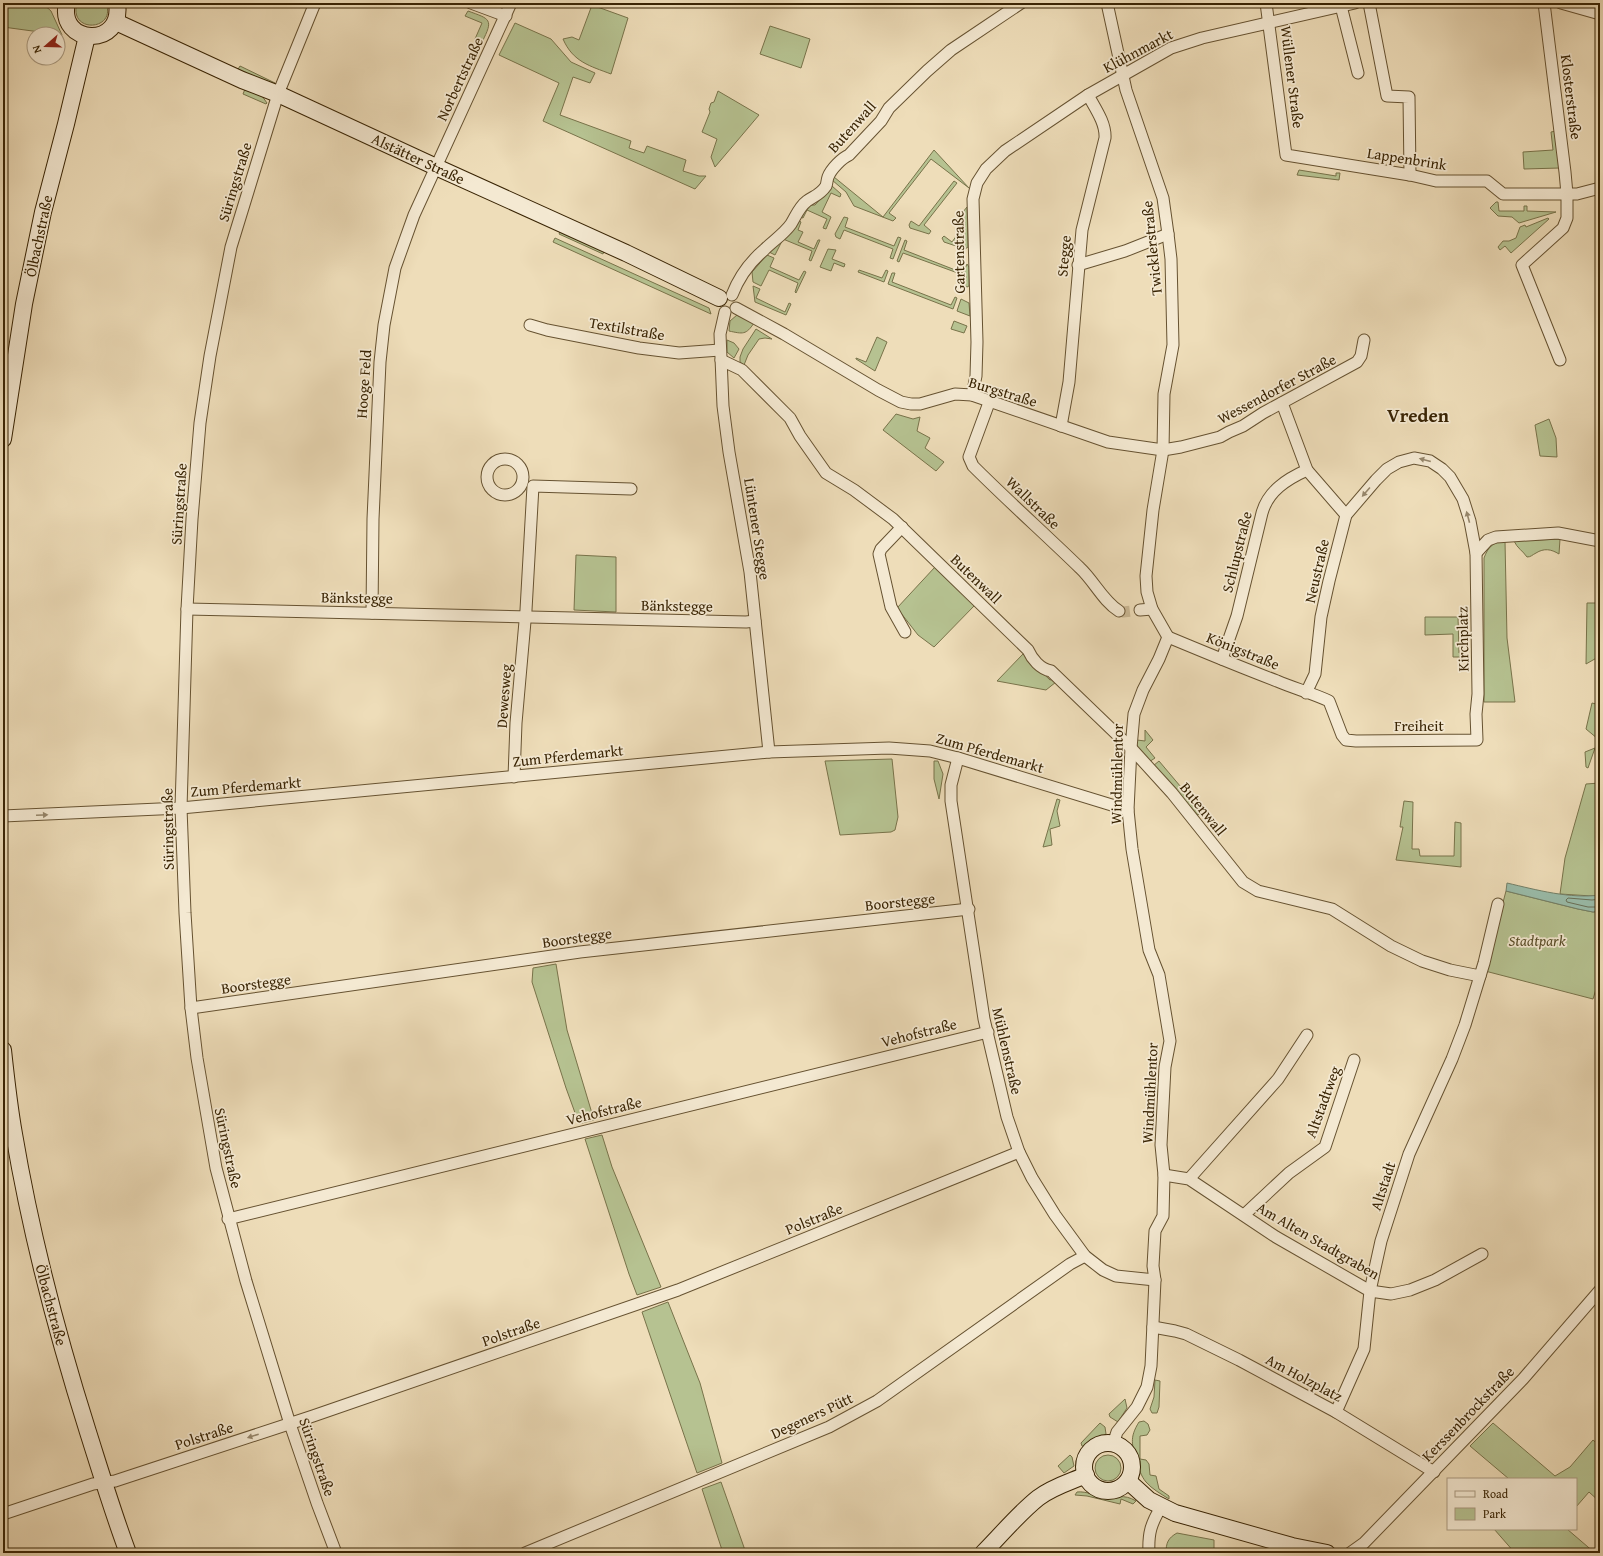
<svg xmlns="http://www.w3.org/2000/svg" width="1603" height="1556" font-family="'Gentium Book Plus',serif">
	<rect width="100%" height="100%" fill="#eeddb9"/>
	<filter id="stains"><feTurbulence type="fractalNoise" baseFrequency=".005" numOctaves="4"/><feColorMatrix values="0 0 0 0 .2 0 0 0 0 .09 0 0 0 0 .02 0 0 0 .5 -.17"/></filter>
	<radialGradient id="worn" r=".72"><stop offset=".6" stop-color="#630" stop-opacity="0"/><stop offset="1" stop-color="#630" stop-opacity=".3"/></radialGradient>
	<!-- green -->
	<g fill="#b6c291" stroke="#78734a">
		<path d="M3 3H42L51 11 62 35 3 27Z"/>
		<path d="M77 3H106C117 31 68 34 77 3Z"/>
		<path d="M592 5 628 18 611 74C590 66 573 62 563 39L572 37 579 40Z"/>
		<path d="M468 11C490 19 494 19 482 42L475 39 482 23 465 16Z"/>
		<path d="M515 23 551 39 571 62 595 73 590 83 573 77 560 115 631 141 629 148 644 153 647 146 686 160 683 171 699 176H706L695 189 543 121 559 83 499 55Z"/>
		<path d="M770 26 810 39 801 68 760 54Z"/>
		<path d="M240 66 275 83 273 84 237 71Z"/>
		<path d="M245 89 262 96 267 103 266 104 243 94Z"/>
		<path d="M718 91 759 115 715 167 711 157 717 139 702 132 710 112 709 109 711 103 714 102Z"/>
		<path d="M1556 131 1560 168 1524 169 1523 152 1553 150 1551 132Z"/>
		<path d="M934 150 969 188 931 159 889 213 896 218 893 221 854 206 846 192 832 180 834 177 883 217Z"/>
		<path d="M1299 170 1336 176V173H1340L1339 180 1297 175Z"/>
		<path d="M954 181 957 183 924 225 931 231 929 234 910 228 909 225 911 221 919 226Z"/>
		<path d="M832 186 841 194 840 197 831 193 822 212 831 217 826 229 823 228 827 219 807 210 803 218 800 217 811 205H815Z"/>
		<path d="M1496 202H1498L1499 211H1524V206H1527V211L1556 212 1519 223 1512 217 1498 216 1490 208Z"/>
		<path d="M967 207 968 247 965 249 944 242 942 238 944 236 952 242 965 224 958 218Z"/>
		<path d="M844 217 848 218 845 227 894 246 898 237 901 238 893 259 890 258 893 249 844 230 840 239 836 237 835 234Z"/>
		<path d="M1548 218 1549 219 1511 253 1505 246 1500 250 1498 247 1503 241H1509L1516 238 1520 227 1525 225 1526 227Z"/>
		<path d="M798 220 801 222 798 230 803 232 798 242 814 249 818 240H820L811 261 809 260 812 251 783 239 775 255 769 252Z"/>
		<path d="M560 232 604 251 603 254 559 234Z"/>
		<path d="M555 238 709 308 711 314 553 242Z"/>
		<path d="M905 240 907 241 904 250 963 273 967 264 969 267V286L967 287 964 286 966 276 903 253 899 262 897 261Z"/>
		<path d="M828 249 836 250 832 259 845 264 844 267 834 263 831 271 820 267Z"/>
		<path d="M767 255 774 258 770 267 799 280 804 271 806 272 796 293 795 292 798 283 769 270 761 286 753 282 752 272Z"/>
		<path d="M859 270 882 278 886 270 888 271 884 282 858 272Z"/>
		<path d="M892 273H895L892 282 951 305 955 297 957 298 953 309 888 284Z"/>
		<path d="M753 286 760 289 756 298 785 312 789 303 791 304 786 315 755 302Z"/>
		<path d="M961 299 969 303 970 316 957 311Z"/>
		<path d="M737 315 754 323C746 335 743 334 729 331L730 321Z"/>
		<path d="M954 321 967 326 964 333 951 329Z"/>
		<path d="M756 329 772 339 765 338 759 339 748 355 744 365 740 362V357L743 349Z"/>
		<path d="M877 337 887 342 875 371 856 359V358L866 362Z"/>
		<path d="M727 340 734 343 739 349 734 358 727 352Z"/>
		<path d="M896 414 913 419 920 417 917 431 930 438 925 448 944 462 936 471 883 430Z"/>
		<path d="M1549 419 1556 438 1557 457 1540 456 1535 425Z"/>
		<path d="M1560 539 1559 554C1551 549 1544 548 1536 553 1532 555 1531 557 1527 557 1523 551 1517 548 1514 541Z"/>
		<path d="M1505 541 1507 638 1515 702H1484V558C1488 547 1493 542 1505 541Z"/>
		<path d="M576 555 616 557V612L574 610Z"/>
		<path d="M935 567 975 605 934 647 918 635 897 608Z"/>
		<path d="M1587 603H1600V656L1586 664Z"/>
		<path d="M1425 617H1458L1459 653H1461V657H1453V634L1425 635Z"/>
		<path d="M1023 654 1050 680 1054 679 1056 682 1046 690 997 681Z"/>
		<path d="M1592 703 1600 705V731L1598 739 1586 729Z"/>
		<path d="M1145 730 1153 740 1146 747 1155 758 1149 762 1135 746 1137 740 1145 741Z"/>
		<path d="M1595 748 1588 768 1586 767 1585 752Z"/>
		<path d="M892 759 898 817 895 830 891 832 840 835 825 761Z"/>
		<path d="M934 761H938L943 774 939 799 934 779Z"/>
		<path d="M1159 761 1202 812 1198 815 1153 766Z"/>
		<path d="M1600 783V895L1592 896 1560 894 1565 858 1586 784Z"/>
		<path d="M1057 799 1060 800 1057 811 1060 826 1050 829 1052 845 1043 847Z"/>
		<path d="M1404 801 1413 802 1412 849H1419L1420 856H1454L1455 822 1461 823V867L1396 860 1403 827H1400Z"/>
		<path d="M1506 891 1578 909 1593 912 1600 911V976L1593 999 1485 971Z"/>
		<path d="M556 964 567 1030 594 1120 582 1123 578 1121 566 1088 532 982 533 968Z"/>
		<path d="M602 1135 612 1167 661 1287 637 1295 629 1274 585 1139Z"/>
		<path d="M668 1302 700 1383 722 1463 697 1473 642 1312Z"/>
		<path d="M1155 1380 1160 1381 1159 1407 1157 1413H1152L1150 1409 1154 1397Z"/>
		<path d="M1125 1399 1127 1408 1118 1422 1110 1417 1109 1414Z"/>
		<path d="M1144 1421 1148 1424 1150 1430 1147 1435 1140 1436V1459L1146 1460 1149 1464 1150 1475 1156 1476 1159 1489 1169 1496V1499C1161 1494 1152 1489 1146 1482 1141 1476 1139 1469 1137 1462 1132 1445 1129 1438 1139 1422Z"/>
		<path d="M1100 1423 1105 1427 1106 1434 1087 1447 1082 1446 1081 1443Z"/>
		<path d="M1493 1423 1555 1476 1570 1467 1593 1440 1600 1446V1502L1589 1492 1576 1507V1479H1509L1470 1446Z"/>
		<path d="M1070 1455 1072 1457 1074 1466 1064 1473 1058 1466Z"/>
		<circle cx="1108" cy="1468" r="13"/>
		<path d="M721 1482 746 1553H723L702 1489Z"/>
		<path d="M1077 1492C1087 1491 1095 1496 1105 1497 1117 1499 1123 1493 1136 1501L1133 1504 1121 1499 1120 1504 1087 1496 1075 1495Z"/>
		<path d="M1494 1529H1567L1595 1553H1515Z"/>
		<path d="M1177 1533 1214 1540V1552L1166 1553C1166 1543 1168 1538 1177 1533Z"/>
	</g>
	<!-- water -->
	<path fill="#9abdab" stroke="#738068" d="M1507 883C1537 890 1570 899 1600 895V911L1593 912 1578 909 1506 891Z"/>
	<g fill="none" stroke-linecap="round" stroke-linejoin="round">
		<!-- shore -->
		<path stroke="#6a7058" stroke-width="1" d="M1600 899 1592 900 1568 898 1566 900 1567 902 1588 907H1600"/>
		<!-- street-tunnel -->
		<path stroke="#cab895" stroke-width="11" stroke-dasharray="11 5.5" stroke-linecap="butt" d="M1119 611 1123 612 1140 610"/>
		<!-- street casing -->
		<g stroke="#665231" stroke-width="13">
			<g id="street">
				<path d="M315 3 278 94 231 247 210 356 200 423 192 519 187 609 181 808 185 913 191 1008 197 1058 216 1168 246 1281 290 1424 317 1503 336 1553"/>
				<path d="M471 3 506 16"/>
				<path d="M1107 3 1126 90 1163 198 1168 234 1171 259 1173 345 1164 394 1163 450 1153 510 1146 576 1147 592 1152 609 1168 637"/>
				<path d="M1266 3 1286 155 1410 175 1436 181H1487L1503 194H1567L1565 172 1544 3"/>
				<path d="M1369 3 1387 96 1409 97 1410 175"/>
				<path d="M1561 3 1600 14"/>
				<path d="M1341 6 1358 73"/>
				<path d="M1078 265 1125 251 1168 234"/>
				<path d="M732 295C739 277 750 262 764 250 773 241 784 234 791 224 796 216 799 207 807 201 814 196 820 195 826 186 827 183 827 180 828 177 831 169 842 158 849 155L881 121 889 108 927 71 951 50 1021 3"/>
				<path d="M736 308 784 334 878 390 901 402 911 404H920L955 394 972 395 1108 442 1163 450 1181 447 1220 437 1229 432 1243 426 1263 413 1357 362 1361 356 1364 340"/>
				<path d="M725 312 720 334 723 406 729 452 750 572 769 752"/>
				<path d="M530 325 547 330 639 348 679 353 720 350"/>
				<path d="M721 360 742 370 790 418 800 436 826 473 854 490 893 519 1028 650C1032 659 1040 669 1051 671L1131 748 1172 793 1243 882 1258 891 1332 909 1391 946 1422 961 1450 970 1480 976"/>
				<path d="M1560 360 1522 265 1563 228 1567 218V194H1577L1600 188"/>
				<path d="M972 395 976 376 977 342 973 199 977 183 986 169 1005 151 1088 95 1171 48 1202 38 1355 3"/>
				<path d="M990 400 969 457 973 466C1008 501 1045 534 1080 568 1094 581 1103 601 1119 611"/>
				<path d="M1282 403 1307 470 1346 515"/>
				<path d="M1061 426 1069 382 1082 230 1105 138C1106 123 1095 108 1088 95"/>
				<circle cx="505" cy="477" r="18"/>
				<path d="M902 527 881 549 879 554 891 607 905 632"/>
				<path d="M1476 553 1488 540 1496 537 1558 533 1600 541"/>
				<path d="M187 609 746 622 755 621"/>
				<path d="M1140 610 1152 609"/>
				<path d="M372 613 373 519 380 362 384 325 395 268 414 215 511 3"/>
				<path d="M1168 637C1204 652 1240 667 1277 681 1293 688 1315 694 1329 701L1342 735 1346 740 1356 741 1477 740 1476 714 1478 694 1476 553 1470 521 1463 499 1450 477 1442 469 1430 461 1414 458 1399 462 1387 469 1376 480 1346 515 1329 581 1321 617 1315 674 1306 693"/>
				<path d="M1222 659 1237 616 1262 513C1268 491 1287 479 1307 470"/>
				<path d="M958 758 951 785V801L984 1019 1007 1117 1019 1152 1032 1178 1055 1215 1085 1256 1103 1270 1116 1276 1155 1280"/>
				<path d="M514 777 516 723 526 610 533 486 631 489"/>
				<path d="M3 816 181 808 769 752 889 748 930 751 958 758 1128 810"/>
				<path d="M191 1008 580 952 969 909"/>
				<path d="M1164 1175 1189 1179 1276 1237 1370 1291 1391 1294 1410 1290 1435 1280 1482 1254"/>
				<path d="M1189 1179 1278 1079 1307 1035"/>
				<path d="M1244 1215 1289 1173 1325 1147 1354 1060"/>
				<path d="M228 1219 988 1032"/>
				<path d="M1153 1327 1175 1331 1186 1334 1239 1360 1336 1412 1434 1472"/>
				<path d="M1336 1412 1364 1349 1370 1291 1381 1241 1409 1154 1452 1059 1465 1025 1484 963 1498 904"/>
				<path d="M1113 1444 1117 1432 1137 1407 1147 1387 1151 1366 1155 1280 1153 1266 1155 1231 1163 1216 1164 1175 1161 1145 1165 1067 1170 1041 1159 975 1149 950 1132 849 1128 810 1131 748 1134 714 1143 690 1159 659 1168 637"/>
				<path d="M3 1514 93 1484 115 1481 313 1416 678 1290 1019 1152"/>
				<path d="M525 1553 829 1427 877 1401 1070 1264 1085 1256"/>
				<path d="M1149 1553C1148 1533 1151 1524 1161 1507"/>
				<path d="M1350 1553 1364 1543 1523 1379 1600 1290"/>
			</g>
		</g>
		<!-- secondary casing -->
		<g stroke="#392404" stroke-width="18">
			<g id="secondary">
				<path d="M67 3C57 45 124 49 117 3"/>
				<path d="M116 22 242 80 278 94 436 167 626 253 719 298"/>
				<path d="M3 439 24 304 43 212 66 124 87 36"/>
				<path d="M3 1050C6 1078 9 1106 14 1134 31 1235 57 1334 88 1432 101 1473 113 1513 128 1553"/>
				<circle cx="1108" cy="1467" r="24"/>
				<path d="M1128 1481 1149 1500 1175 1513 1292 1546 1327 1553"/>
				<path d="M983 1553C1001 1535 1018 1514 1038 1498 1052 1487 1070 1482 1086 1475"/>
			</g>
		</g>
		<!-- street -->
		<use href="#street" stroke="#f4e9d2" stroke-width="11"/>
		<!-- secondary -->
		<use href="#secondary" stroke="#f4e9d2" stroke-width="16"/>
	</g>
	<!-- one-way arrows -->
	<defs><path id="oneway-solid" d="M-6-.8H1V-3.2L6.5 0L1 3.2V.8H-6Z"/></defs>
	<g fill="#96866b">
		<use href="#oneway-solid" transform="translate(1425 460) rotate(-165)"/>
		<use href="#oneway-solid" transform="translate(1366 492) rotate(131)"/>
		<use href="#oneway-solid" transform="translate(1468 517) rotate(-105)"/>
		<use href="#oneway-solid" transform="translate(42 815) rotate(-3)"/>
		<use href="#oneway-solid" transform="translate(253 1436) rotate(162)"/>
	</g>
	<g text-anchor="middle" stroke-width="3.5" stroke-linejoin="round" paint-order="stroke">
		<!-- street labels -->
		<g font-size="15" fill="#392404" stroke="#f4e9d2">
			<text transform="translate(1138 51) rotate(-28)" y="5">Klühnmarkt</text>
			<text transform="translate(1292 77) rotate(83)" y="5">Wüllener Straße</text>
			<text transform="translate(460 79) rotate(-65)" y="5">Norbertstraße</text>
			<text transform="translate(1571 97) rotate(83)" y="5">Klosterstraße</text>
			<text transform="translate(852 127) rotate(-48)" y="5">Butenwall</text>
			<text transform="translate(418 159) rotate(25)" y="5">Alstätter Straße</text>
			<text transform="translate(1407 159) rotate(9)" y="5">Lappenbrink</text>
			<text transform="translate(235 182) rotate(-73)" y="5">Süringstraße</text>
			<text transform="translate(39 236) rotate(-78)" y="5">Ölbachstraße</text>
			<text transform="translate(1152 248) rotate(-96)" y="5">Twicklerstraße</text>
			<text transform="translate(959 252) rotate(-91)" y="5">Gartenstraße</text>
			<text transform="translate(1064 256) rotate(-85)" y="5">Stegge</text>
			<text transform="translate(627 329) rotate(10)" y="5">Textilstraße</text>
			<text transform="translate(364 384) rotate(-86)" y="5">Hooge Feld</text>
			<text transform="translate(1277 389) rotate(-28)" y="5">Wessendorfer Straße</text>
			<text transform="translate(1003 392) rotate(17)" y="5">Burgstraße</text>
			<text transform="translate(1033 503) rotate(44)" y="5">Wallstraße</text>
			<text transform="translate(179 504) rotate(-86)" y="5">Süringstraße</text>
			<text transform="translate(757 529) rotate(81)" y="5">Lüntener Stegge</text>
			<text transform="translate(1237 552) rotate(-76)" y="5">Schlupstraße</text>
			<text transform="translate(1317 571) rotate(-77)" y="5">Neustraße</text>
			<text transform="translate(976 579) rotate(44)" y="5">Butenwall</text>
			<text transform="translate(357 598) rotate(1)" y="5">Bänkstegge</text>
			<text transform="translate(677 606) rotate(1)" y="5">Bänkstegge</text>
			<text transform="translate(1463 639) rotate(-91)" y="5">Kirchplatz</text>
			<text transform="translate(1243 651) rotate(22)" y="5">Königstraße</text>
			<text transform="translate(504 696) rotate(-86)" y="5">Dewesweg</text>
			<text x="1419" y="731">Freiheit</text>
			<text transform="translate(990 753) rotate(16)" y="5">Zum Pferdemarkt</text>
			<text transform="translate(568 756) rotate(-6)" y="5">Zum Pferdemarkt</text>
			<text transform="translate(1117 774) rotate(-89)" y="5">Windmühlentor</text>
			<text transform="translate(246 787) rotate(-5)" y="5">Zum Pferdemarkt</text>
			<text transform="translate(1203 809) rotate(51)" y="5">Butenwall</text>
			<text transform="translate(168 829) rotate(-91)" y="5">Süringstraße</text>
			<text transform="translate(900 902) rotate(-6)" y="5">Boorstegge</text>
			<text transform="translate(577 938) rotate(-8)" y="5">Boorstegge</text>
			<text transform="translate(256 984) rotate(-8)" y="5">Boorstegge</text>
			<text transform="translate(919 1033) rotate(-14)" y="5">Vehofstraße</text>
			<text transform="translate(1007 1051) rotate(77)" y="5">Mühlenstraße</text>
			<text transform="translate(1150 1093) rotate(-87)" y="5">Windmühlentor</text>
			<text transform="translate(1323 1102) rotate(-70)" y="5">Altstadtweg</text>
			<text transform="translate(604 1111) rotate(-14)" y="5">Vehofstraße</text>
			<text transform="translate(228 1148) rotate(78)" y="5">Süringstraße</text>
			<text transform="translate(1383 1186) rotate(-72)" y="5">Altstadt</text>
			<text transform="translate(814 1219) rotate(-22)" y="5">Polstraße</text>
			<text transform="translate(1318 1241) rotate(30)" y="5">Am Alten Stadtgraben</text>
			<text transform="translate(51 1305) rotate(75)" y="5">Ölbachstraße</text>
			<text transform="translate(511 1332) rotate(-19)" y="5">Polstraße</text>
			<text transform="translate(1304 1378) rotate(28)" y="5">Am Holzplatz</text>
			<text transform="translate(1468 1414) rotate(-46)" y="5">Kerssenbrockstraße</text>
			<text transform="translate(812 1416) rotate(-25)" y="5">Degeners Pütt</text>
			<text transform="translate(204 1436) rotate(-18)" y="5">Polstraße</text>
			<text transform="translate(317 1457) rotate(71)" y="5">Süringstraße</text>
		</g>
		<!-- park labels -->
		<g font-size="15" font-style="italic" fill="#584c27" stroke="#f4e9d2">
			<text x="1537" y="946">Stadtpark</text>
		</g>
		<!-- district labels -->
		<g font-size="19" font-weight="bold" fill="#392404" stroke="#f4e9d2">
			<text x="1418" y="422">Vreden</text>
		</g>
	</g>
	<!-- margin -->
	<rect width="1603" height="1556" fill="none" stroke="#eeddb9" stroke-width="16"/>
	<rect x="4" y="4" width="1595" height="1548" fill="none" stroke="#392404" stroke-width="2"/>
	<rect x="8" y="8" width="1587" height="1540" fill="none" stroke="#392404"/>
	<!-- legend -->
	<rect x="1447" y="1478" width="130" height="52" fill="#f4e9d2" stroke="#a99a80"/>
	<rect x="1455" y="1491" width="20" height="6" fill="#f4e9d2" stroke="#a99a80"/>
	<text x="1483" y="1498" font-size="12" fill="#392404">Road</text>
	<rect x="1455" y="1508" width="20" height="12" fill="#b6c291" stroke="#a99a80"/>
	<text x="1483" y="1518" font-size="12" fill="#392404">Park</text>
	<!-- north arrow -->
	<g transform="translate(46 46) rotate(250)"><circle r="19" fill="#f4e9d2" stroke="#a99a80"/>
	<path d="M0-3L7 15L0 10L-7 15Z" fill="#8f2418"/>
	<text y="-6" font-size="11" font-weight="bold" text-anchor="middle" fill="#392404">N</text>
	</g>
	<rect width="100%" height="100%" filter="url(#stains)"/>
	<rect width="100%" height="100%" fill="url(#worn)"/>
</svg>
